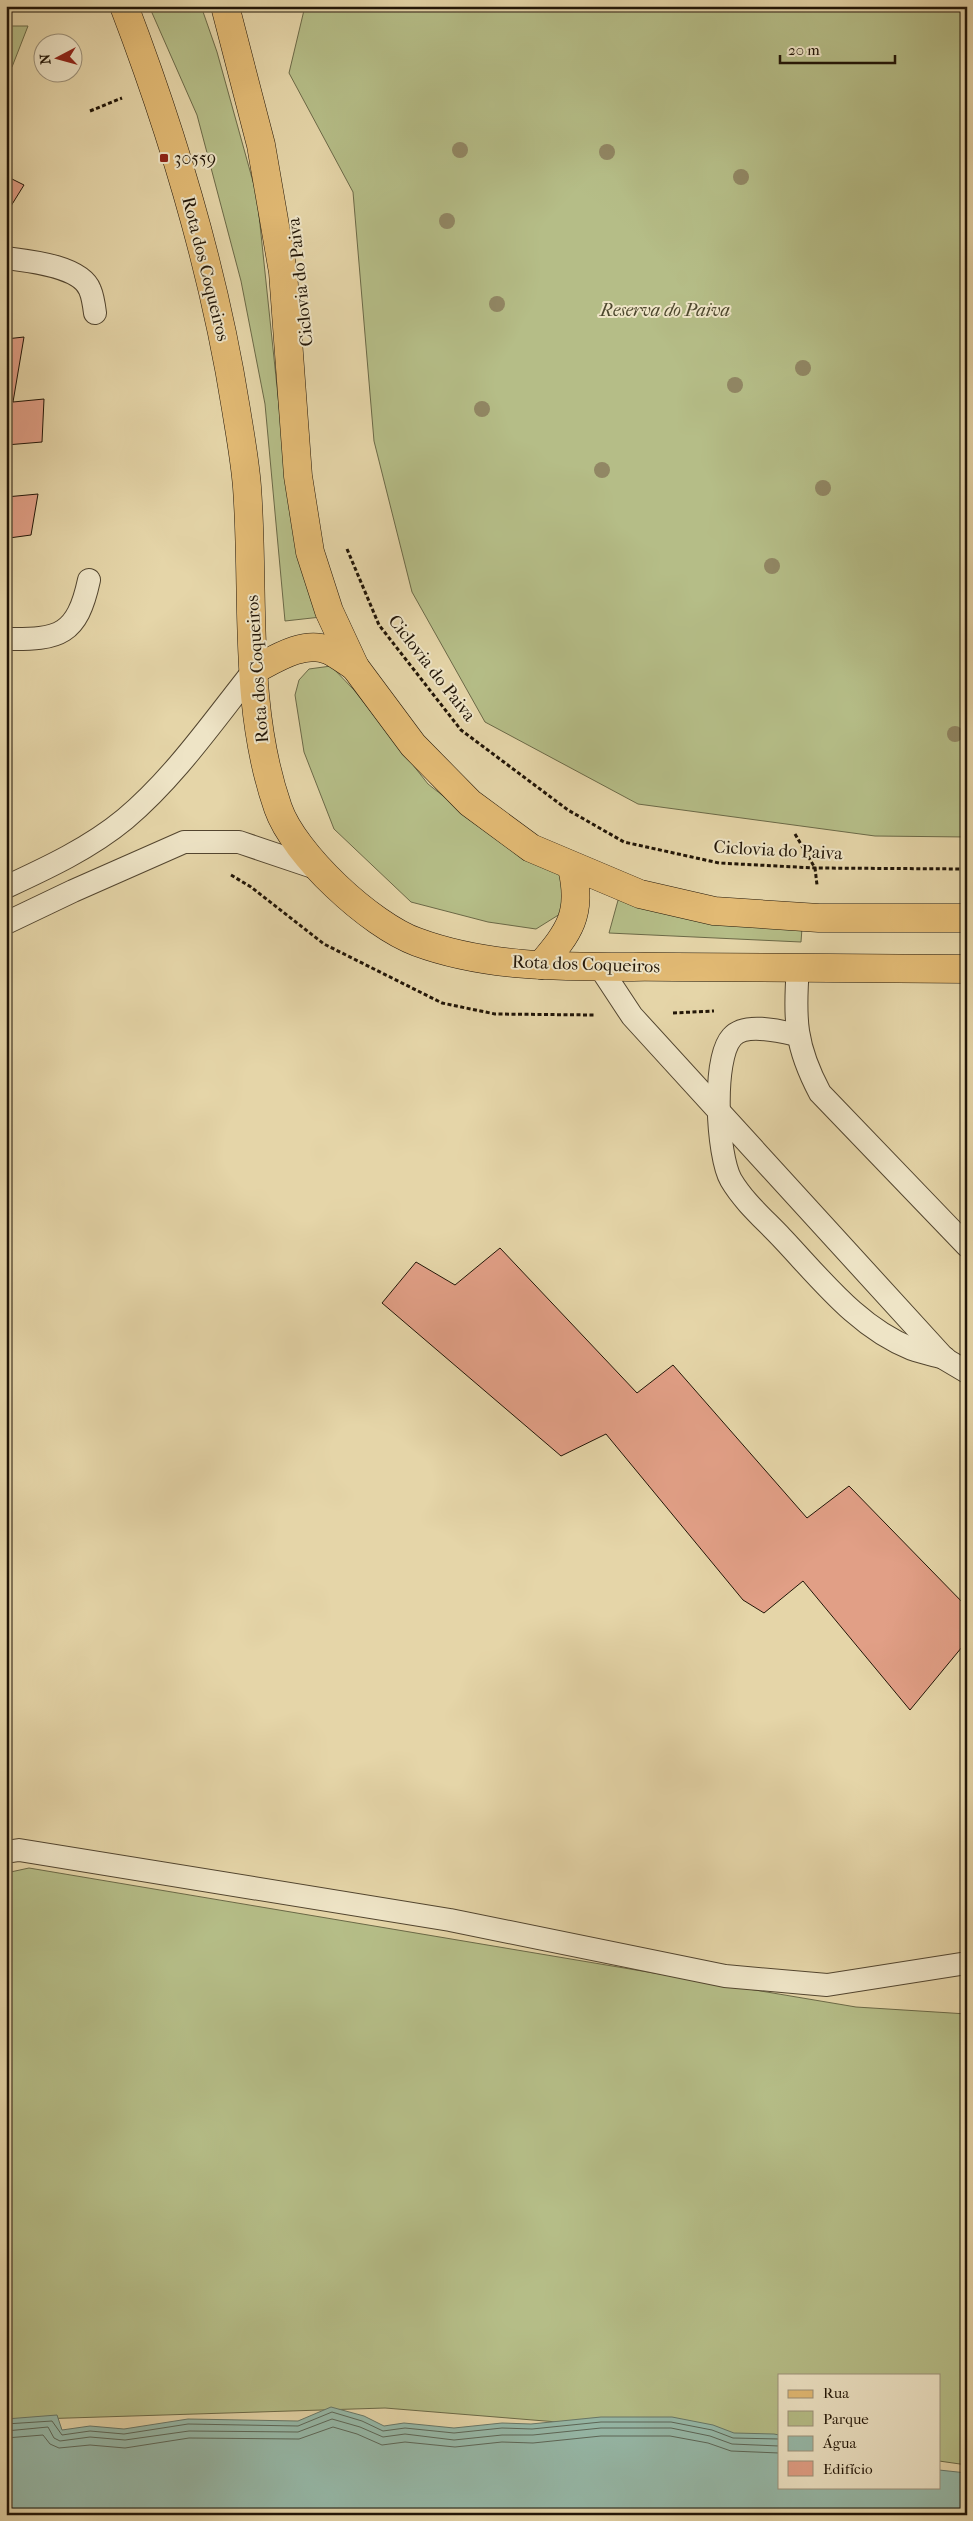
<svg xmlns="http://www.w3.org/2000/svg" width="973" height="2521" font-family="'IM FELL French Canon',serif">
	<rect width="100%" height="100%" fill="#e5d5a8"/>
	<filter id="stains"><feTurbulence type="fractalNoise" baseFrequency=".004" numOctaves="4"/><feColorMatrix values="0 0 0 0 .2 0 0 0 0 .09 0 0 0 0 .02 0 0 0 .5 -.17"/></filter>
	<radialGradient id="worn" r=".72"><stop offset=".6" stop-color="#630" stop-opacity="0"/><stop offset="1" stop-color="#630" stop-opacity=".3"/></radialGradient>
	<!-- green -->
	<g fill="#b5bd87" stroke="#6b6947">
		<path d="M149 6H201L217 52 257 196 285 463 321 617 285 621 265 404 241 281 197 115Z"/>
		<path d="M305 6H967V837L875 836 638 804 485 722 412 592 374 441 353 192 289 73Z"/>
		<path d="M6 26H28L12 67H6Z"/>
		<path d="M331 666 354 690 428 784 513 851 573 877 560 914 536 929 488 922 411 902 334 829 304 752 295 695 299 680 309 669Z"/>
		<path d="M620 893 802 928 801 942 609 933Z"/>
		<path d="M29 1868 856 2007 967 2014V2465L939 2461V2375H779V2440L385 2408 6 2420V1873Z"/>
	</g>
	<!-- water -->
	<path fill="#96b9a9" stroke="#677768" d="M331 2407 364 2416 384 2426 404 2423 454 2428 502 2423 531 2424 601 2417H672L713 2425 734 2433 774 2434 779 2435V2487H939V2470L967 2473V2515H6V2419L57 2415 62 2430 90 2426 124 2429 188 2419 298 2421Z"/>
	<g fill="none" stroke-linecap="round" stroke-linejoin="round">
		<!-- shore -->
		<g stroke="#5c6758" stroke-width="1">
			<path d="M6 2424 52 2421 62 2435 90 2431 124 2434 188 2424 298 2426 332 2412 362 2421 383 2431 405 2428 454 2433 502 2428 532 2429 601 2422H671L712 2430 733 2438 779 2439"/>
			<path d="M6 2431 48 2427 54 2438 60 2441 90 2437 125 2440 189 2431 298 2432 332 2419 360 2427 383 2437 405 2434 454 2440 502 2435H533L601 2428H671L710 2436 732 2444 779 2446"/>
			<path d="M6 2438 43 2435 50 2444 59 2448 90 2445 125 2448 189 2438 299 2439 333 2427 357 2434 382 2445 405 2442 455 2447 502 2442 533 2443 601 2436H670L708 2443 731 2451 779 2453"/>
		</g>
	</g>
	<!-- building -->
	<g fill="#e19f86" stroke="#211507">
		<path d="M6 176 24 185 6 214Z"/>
		<path d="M24 337 13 402 44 399 42 442 6 445V339Z"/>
		<path d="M38 494 31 535 9 538 6 604V497Z"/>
		<path d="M500 1248 637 1393 673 1365 807 1518 849 1486 967 1607V1641L910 1710 803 1581 764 1613 743 1600 606 1434 561 1456 382 1303 416 1262 455 1285Z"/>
	</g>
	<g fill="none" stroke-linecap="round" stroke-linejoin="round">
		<!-- lane casing -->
		<g stroke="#52452f" stroke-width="24">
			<g id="lane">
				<path d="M6 258C29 261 81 266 90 290 93 297 94 305 95 313"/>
				<path d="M6 639C60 640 77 635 89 580"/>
				<path d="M6 887C47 868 90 848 125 819 175 777 214 720 254 670"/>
				<path d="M6 923 73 891 184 842H239L316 868"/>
				<path d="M599 966 632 1016 945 1359 967 1372"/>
				<path d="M798 967C794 1019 795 1046 820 1093L967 1246"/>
				<path d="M797 1035C780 1031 745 1022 732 1037 712 1059 717 1155 731 1180 744 1202 764 1219 781 1237 820 1278 858 1328 912 1349 923 1353 934 1355 945 1358"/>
				<path d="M6 1852 19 1850 450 1920 725 1976 827 1985 967 1963"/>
			</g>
		</g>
		<!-- primary casing -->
		<g stroke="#211507" stroke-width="29">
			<g id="primary">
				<path d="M124 6C174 137 214 270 236 409 240 434 245 461 247 487 255 593 242 705 278 808 294 854 370 925 417 942 498 972 590 966 675 967 772 967 869 968 967 969"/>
				<path d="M225 6 261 145 283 272 298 476 310 552 329 611 355 667 413 745 470 803 531 848 640 894 714 911 819 918H967"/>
				<path d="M254 670C275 659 304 640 328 650 337 654 346 661 355 667"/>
				<path d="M541 965C569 932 583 914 572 868"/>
			</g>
		</g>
		<!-- path -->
		<g stroke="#211507" stroke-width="3" stroke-dasharray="4 2.5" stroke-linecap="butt">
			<path d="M90 111 122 98"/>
			<path d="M347 549 379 625 461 730 568 810 624 842 719 863 815 868 967 869"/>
			<path d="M795 834 815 868 817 885"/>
			<path d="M231 875 251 887 324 944 442 1003 495 1014 594 1015"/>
			<path d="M673 1013 714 1011"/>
		</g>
		<!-- lane -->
		<use href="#lane" stroke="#eee4c6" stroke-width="22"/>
		<!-- primary -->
		<use href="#primary" stroke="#e2ba74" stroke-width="28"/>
	</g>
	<!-- trees -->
	<g fill="#918764">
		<circle cx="460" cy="150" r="8"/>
		<circle cx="607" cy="152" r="8"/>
		<circle cx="741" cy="177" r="8"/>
		<circle cx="447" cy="221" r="8"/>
		<circle cx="497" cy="304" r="8"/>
		<circle cx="803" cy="368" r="8"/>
		<circle cx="735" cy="385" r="8"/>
		<circle cx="482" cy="409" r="8"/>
		<circle cx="602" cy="470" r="8"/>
		<circle cx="823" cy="488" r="8"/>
		<circle cx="772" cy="566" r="8"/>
		<circle cx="955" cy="734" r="8"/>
	</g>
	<!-- markers -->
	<rect fill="#8f2418" stroke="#eee4c6" stroke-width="2" x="159" y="153" width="10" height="10" rx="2.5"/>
	<g text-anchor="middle" stroke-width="4" stroke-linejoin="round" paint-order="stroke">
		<!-- poi labels -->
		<g font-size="18" fill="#211507" stroke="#eee4c6" text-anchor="start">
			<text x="174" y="164">30559</text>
		</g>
		<!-- street labels -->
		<g font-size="18" fill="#211507" stroke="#eee4c6">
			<text transform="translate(206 269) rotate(76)" y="6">Rota dos Coqueiros</text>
			<text transform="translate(300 282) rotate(-96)" y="6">Ciclovia do Paiva</text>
			<text transform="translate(432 668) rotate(52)" y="6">Ciclovia do Paiva</text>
			<text transform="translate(257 669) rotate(-94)" y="6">Rota dos Coqueiros</text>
			<text transform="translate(778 850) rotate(3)" y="6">Ciclovia do Paiva</text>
			<text transform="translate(586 964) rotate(2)" y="6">Rota dos Coqueiros</text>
		</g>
		<!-- park labels -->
		<g font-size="18" font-style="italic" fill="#4d472d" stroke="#eee4c6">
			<text x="665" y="316">Reserva do Paiva</text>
		</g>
	</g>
	<!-- margin -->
	<rect width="973" height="2521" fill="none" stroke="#e5d5a8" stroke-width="25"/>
	<rect x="8" y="8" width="958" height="2506" fill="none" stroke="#211507" stroke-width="2.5"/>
	<rect x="12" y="12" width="948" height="2496" fill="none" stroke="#211507"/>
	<!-- legend -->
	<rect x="778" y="2374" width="162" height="115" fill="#eee4c6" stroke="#9c917a"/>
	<rect x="788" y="2390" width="25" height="8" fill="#e2ba74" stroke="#9c917a"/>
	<text x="823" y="2398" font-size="15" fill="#211507">Rua</text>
	<rect x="788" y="2411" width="25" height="15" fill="#b5bd87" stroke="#9c917a"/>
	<text x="823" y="2424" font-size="15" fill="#211507">Parque</text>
	<rect x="788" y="2436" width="25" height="15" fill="#96b9a9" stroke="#9c917a"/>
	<text x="823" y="2448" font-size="15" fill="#211507">Água</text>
	<rect x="788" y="2461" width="25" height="15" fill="#e19f86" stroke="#9c917a"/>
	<text x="823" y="2474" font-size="15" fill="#211507">Edifício</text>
	<!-- north arrow -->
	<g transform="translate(58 58) rotate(264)"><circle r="24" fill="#eee4c6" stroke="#9c917a"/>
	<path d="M0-4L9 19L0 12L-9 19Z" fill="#8f2418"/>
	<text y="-8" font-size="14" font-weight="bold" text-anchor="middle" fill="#211507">N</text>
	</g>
	<!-- scale -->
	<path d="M780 55v8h115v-8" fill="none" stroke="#211507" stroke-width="2.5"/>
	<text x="788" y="55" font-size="15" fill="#211507" stroke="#eee4c6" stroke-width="4" paint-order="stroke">20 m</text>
	<rect width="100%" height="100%" filter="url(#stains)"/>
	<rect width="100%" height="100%" fill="url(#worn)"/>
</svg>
